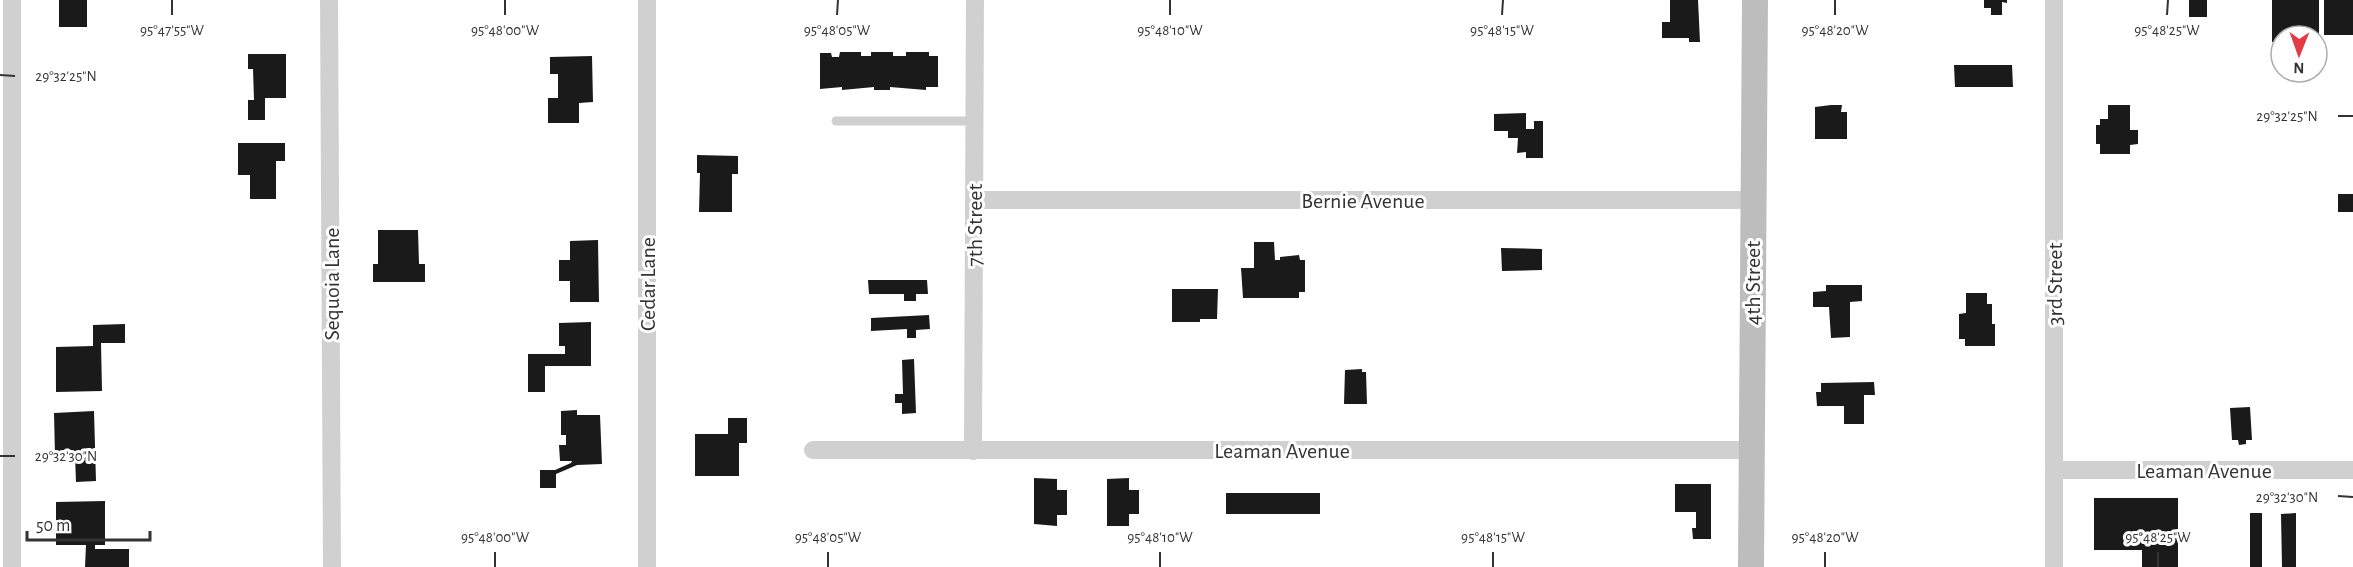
<svg xmlns="http://www.w3.org/2000/svg" width="2353" height="567" font-family="'Alegreya Sans',sans-serif">
	<rect width="100%" height="100%" fill="#fff"/>
	<!-- building -->
	<g fill="#1a1a1a">
		<rect x="59" y="0" width="28" height="27"/>
		<path d="M1670 0H1698L1700 42H1689V38H1662V22H1670Z"/>
		<path d="M1984 0H2007V3L2002 2V15H1991V8H1984Z"/>
		<rect x="2189" y="0" width="18" height="17"/>
		<path d="M2272 0H2319V42H2317V36H2281V42H2272Z"/>
		<rect x="2324" y="0" width="29" height="35"/>
		<path d="M840 52H861V56H871V52H893V56H906V52H929V56H938V87H926V90L890 87V90H874V87L842 90V87L820 89V53H831L832 57H839Z"/>
		<path d="M248 54H286V98H265V120H248V100H254L253 69H248Z"/>
		<path d="M592 56 593 102 579 103V123H548V98H558V74H550V57Z"/>
		<path d="M1954 65H2012L2013 87H1955Z"/>
		<path d="M1831 105H1842L1841 112H1847V139H1815V107Z"/>
		<path d="M2108 105H2130V130H2138V144L2130 145V154H2100V144H2096V125H2100V119H2108Z"/>
		<path d="M1526 113V129H1534V121H1543V158H1526V152L1517 153 1518 138H1508V131H1494V114Z"/>
		<path d="M238 143H285V161H276V199H250V175H238Z"/>
		<path d="M697 155 738 156V174H732V212H699L700 173H697Z"/>
		<rect x="2338" y="194" width="15" height="18"/>
		<path d="M378 230H418L419 264H425V282H373V264H378Z"/>
		<path d="M598 240 599 302H570V281H559V260H570V241Z"/>
		<path d="M1254 242H1274L1275 260H1280V257L1299 255 1300 260H1305V292H1299V298H1243L1241 268H1254Z"/>
		<path d="M1501 248 1542 249V270L1502 271Z"/>
		<path d="M868 280H927L928 294H916V301H904V294H869Z"/>
		<path d="M1826 285H1862V301L1850 302V337L1831 338 1829 307H1813V292L1826 291Z"/>
		<path d="M1172 289H1218L1217 319H1200V322H1172Z"/>
		<path d="M1966 293H1987V304H1992V324H1995V346H1965V339H1959V314L1966 313Z"/>
		<path d="M929 315 930 329 916 330V338H907V329L871 331V318Z"/>
		<path d="M591 322V366H545V392H528V354H565V346H559V323Z"/>
		<path d="M125 324V343H101L102 391 56 392V347L93 346V325Z"/>
		<path d="M914 359 916 413 902 414V403H895V394H903L902 360Z"/>
		<path d="M1362 369V372H1366L1367 404H1344L1345 370Z"/>
		<path d="M1874 382 1875 395H1864V424H1844V406H1817L1816 392H1821V383Z"/>
		<path d="M2250 407 2252 440H2246V444L2239 445 2238 440H2232L2230 408Z"/>
		<path d="M577 410V415H600L602 464 577 465 556 474V488H540V470H555L571 463 572 461H560L559 445H566V435H561V411Z"/>
		<path d="M94 411 96 481 76 482 75 456H55L54 413Z"/>
		<path d="M728 418H747V443H739V476H695V434H728Z"/>
		<path d="M1034 478 1057 479V490H1067V515H1057V526L1034 524Z"/>
		<path d="M1129 478V490H1139V514H1129V526H1107V479Z"/>
		<path d="M1675 484H1711V539H1693L1692 528H1696V512H1675Z"/>
		<rect x="1226" y="493" width="94" height="21"/>
		<path d="M2094 498H2178V567H2142V550H2094Z"/>
		<path d="M105 501V545H95V549H129V567H85L86 545H56V502Z"/>
		<rect x="2250" y="513" width="12" height="54"/>
		<path d="M2296 513V567H2282L2281 514Z"/>
	</g>
	<g fill="none" stroke-linecap="round" stroke-linejoin="round">
		<!-- lane -->
		<path stroke="#d0d0d0" stroke-width="9" d="M836 121H974"/>
		<!-- street -->
		<g stroke="#d0d0d0" stroke-width="18">
			<path d="M12 0V567"/>
			<path d="M329 0 332 567"/>
			<path d="M647 0V567"/>
			<path d="M2054 0V567"/>
			<path d="M974 200H1752"/>
			<path d="M813 450H1751"/>
			<path d="M973 451 975 0"/>
			<path d="M2055 470H2353"/>
		</g>
		<!-- secondary -->
		<path stroke="#bdbdbd" stroke-width="26" d="M1751 567 1755 0"/>
	</g>
	<!-- ticks -->
	<path fill="none" stroke="#333" stroke-width="2" d="M172 15V0M505 15V0M837 15 838 0M1170 15V0M1502 15 1503 0M1835 15V0M2167 15 2168 0M0 75 15 76M2338 116H2353M0 456H15M2338 496 2353 497M495 567V552M828 567V552M1160 567V552M1493 567V552M1825 567V552M2158 567V552"/>
	<g text-anchor="middle" stroke-width="6" stroke-linejoin="round" paint-order="stroke">
		<!-- street labels -->
		<g font-size="22" fill="#333" stroke="#fff">
			<text x="1363" y="208">Bernie Avenue</text>
			<text transform="translate(974 225) rotate(-90)" y="8">7th Street</text>
			<text transform="translate(1752 283) rotate(-90)" y="8">4th Street</text>
			<text transform="translate(331 284) rotate(-90)" y="8">Sequoia Lane</text>
			<text transform="translate(647 284) rotate(-90)" y="8">Cedar Lane</text>
			<text transform="translate(2054 284) rotate(-90)" y="8">3rd Street</text>
			<text x="1282" y="458">Leaman Avenue</text>
			<text x="2204" y="478">Leaman Avenue</text>
		</g>
	</g>
	<g font-size="15" text-anchor="middle" fill="#333" stroke="#fff" stroke-width="6" stroke-linejoin="round" paint-order="stroke">
		<text x="2167" y="35">95°48'25"W</text>
		<text x="172" y="35">95°47'55"W</text>
		<text x="505" y="35">95°48'00"W</text>
		<text x="837" y="35">95°48'05"W</text>
		<text x="1170" y="35">95°48'10"W</text>
		<text x="1502" y="35">95°48'15"W</text>
		<text x="1835" y="35">95°48'20"W</text>
		<text x="66" y="81">29°32'25"N</text>
		<text x="2287" y="121">29°32'25"N</text>
		<text x="66" y="461">29°32'30"N</text>
		<text x="2287" y="502">29°32'30"N</text>
		<text x="495" y="542">95°48'00"W</text>
		<text x="828" y="542">95°48'05"W</text>
		<text x="1160" y="542">95°48'10"W</text>
		<text x="1493" y="542">95°48'15"W</text>
		<text x="1825" y="542">95°48'20"W</text>
		<text x="2158" y="542">95°48'25"W</text>
	</g>
	<!-- north arrow -->
	<g transform="translate(2299 54) rotate(181)"><circle r="28" fill="#ffffff" stroke="#adadad" stroke-width="1.5"/>
	<path d="M0-4.5L10 22L0 15L-10 22Z" fill="#e63946"/>
	<text y="-9" font-size="16" font-weight="bold" text-anchor="middle" fill="#333333">N</text>
	</g>
	<!-- scale -->
	<path d="M27 531v9h123v-9" fill="none" stroke="#333333" stroke-width="3"/>
	<text x="36" y="531" font-size="18" fill="#333333" stroke="#ffffff" stroke-width="4.5" paint-order="stroke">50 m</text>
</svg>
